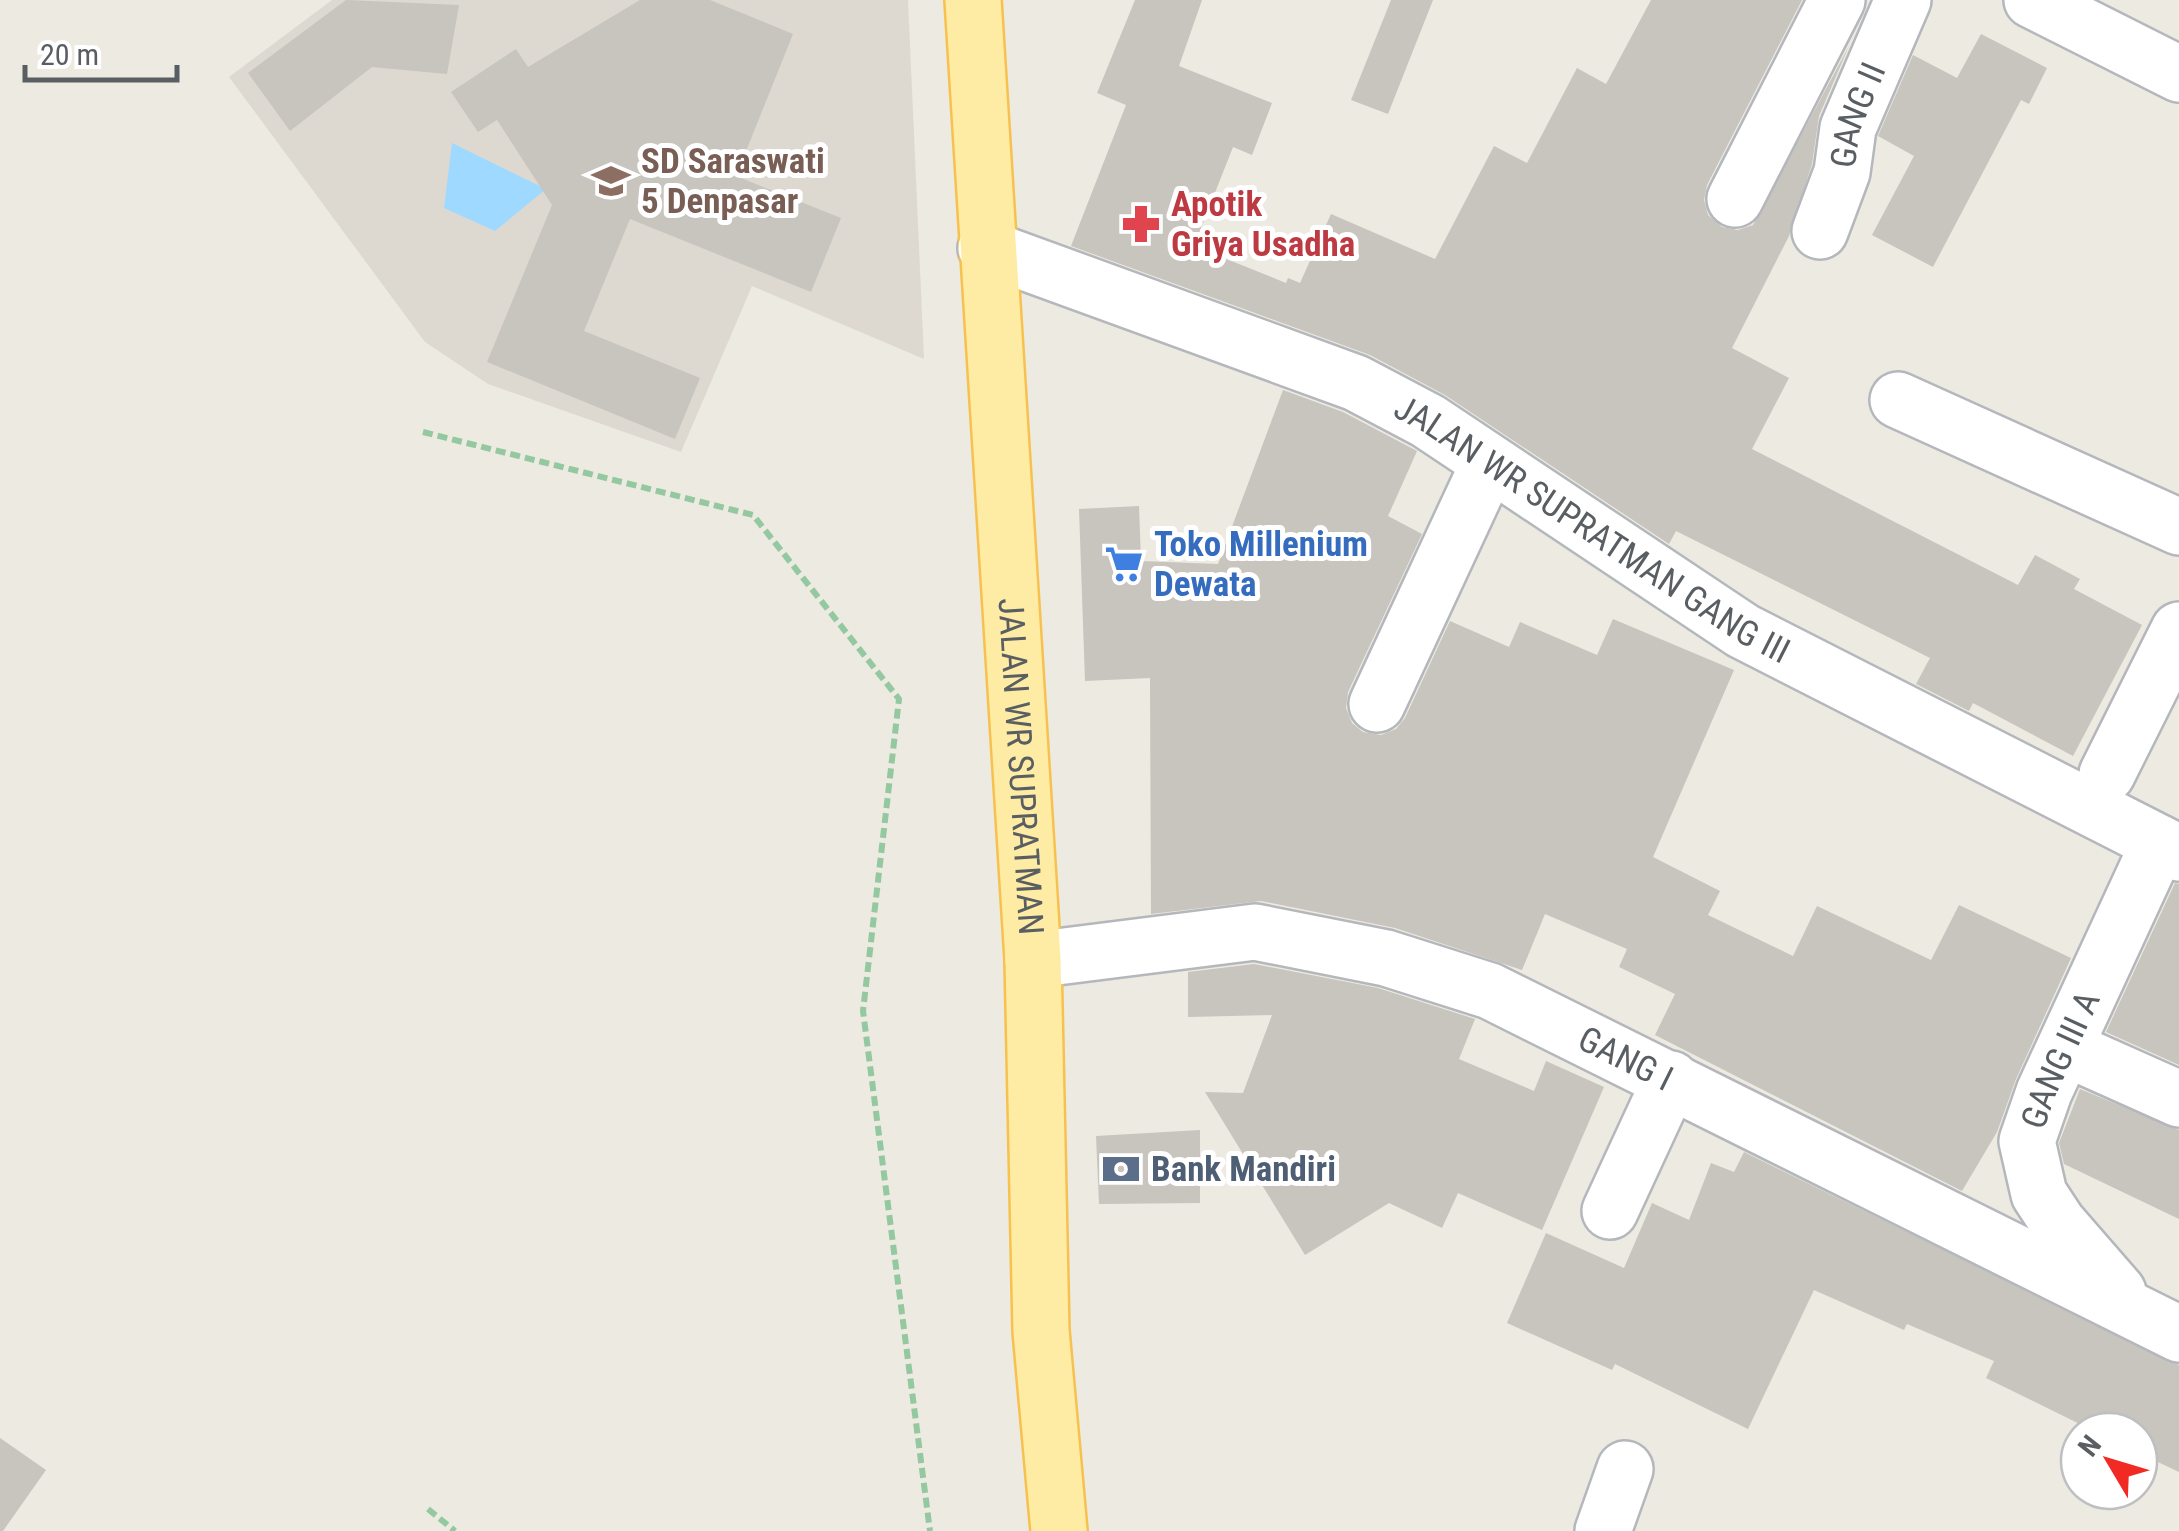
<svg xmlns="http://www.w3.org/2000/svg" width="2179" height="1531" font-family="'Roboto Condensed',sans-serif">
	<rect width="100%" height="100%" fill="#edeae1"/>
	<!-- education -->
	<path fill="#ddd9d0" d="M332 0H908L924 359 752 286 681 452 488 384 425 342 229 77Z"/>
	<!-- water -->
	<path fill="#9fd9ff" d="M452 143 546 189 495 231 444 208Z"/>
	<!-- building -->
	<g fill="#c8c4be">
		<path d="M346 0 459 5 447 74 372 67 290 131 248 73Z"/>
		<path d="M640 0H710L793 34 736 176 841 218 811 292 630 219 584 331 700 378 675 439 487 362 552 205 497 120 478 132 451 92 516 49 528 67Z"/>
		<path d="M1135 0H1202L1179 66 1272 103 1252 155 1233 147 1194 246 1286 283 1288 278 1300 283 1331 214 1435 259 1494 146 1527 163 1577 68 1606 84 1651 0H1802L1707 185 1704 200 1708 215 1722 227 1738 230 1753 225 1849 46 1819 116 1812 164 1789 236 1732 348 1789 378 1752 449 2018 585 2035 555 2080 579 2074 589 2142 625 2073 756 1973 703 1969 711 1916 684 1930 658 1676 531 1669 544 1445 395 1370 355 1071 246 1126 105 1097 93Z"/>
		<path d="M1391 0H1433L1388 114 1351 100Z"/>
		<path d="M1981 34 2047 68 2029 104 2021 100 1933 267 1872 235 1914 156 1878 136 1913 55 1957 78Z"/>
		<path d="M1283 390 1343 412 1417 451 1388 516 1422 534 1348 692 1346 708 1352 723 1363 732 1381 735 1396 729 1405 718 1450 621 1509 647 1520 622 1597 655 1613 619 1734 670 1653 857 1720 891 1708 915 1793 956 1817 906 1931 960 1959 905 2071 958 2016 1079 1997 1132 1962 1191 1655 1035 1675 994 1619 967 1627 949 1545 914 1522 970 1395 928 1261 901 1151 914 1150 678 1085 681 1079 509 1139 506 1141 561 1218 564Z"/>
		<path d="M2175 883 2179 884V1065L2106 1032Z"/>
		<path d="M1254 964 1378 988 1475 1019 1459 1059 1534 1091 1546 1061 1604 1087 1542 1230 1458 1193 1442 1228 1389 1203 1305 1255 1205 1092 1243 1093 1272 1015 1188 1017V972Z"/>
		<path d="M2080 1089 2179 1130V1219L2064 1164 2059 1143Z"/>
		<path d="M1200 1130V1203L1099 1204 1096 1136Z"/>
		<path d="M1744 1152 2179 1365V1472L2139 1453V1431H2094L1986 1378 1994 1361 1907 1324 1904 1330 1814 1290 1748 1429 1615 1364 1612 1370 1507 1323 1546 1233 1624 1268 1652 1203 1689 1220 1711 1163 1734 1172Z"/>
		<path d="M0 1438 46 1470 3 1531H0Z"/>
	</g>
	<g fill="none" stroke-linecap="round" stroke-linejoin="round">
		<!-- minor casing -->
		<g stroke="#b4b8bc" stroke-width="60">
			<g id="minor">
				<path d="M2032 0 2179 74"/>
				<path d="M1735 199 1837 0"/>
				<path id="s1" d="M1820 231 1842 172 1848 128 1903 0"/>
				<path id="s2" d="M986 248 1356 383 1428 421 1743 631 2179 853"/>
				<path d="M1898 400 2179 527"/>
				<path d="M1377 704 1489 463"/>
				<path d="M2107 774 2179 630"/>
				<path id="s3" d="M1033 960 1255 932 1386 958 1490 991 2179 1334"/>
				<path d="M2065 1048 2179 1099"/>
				<path d="M1610 1211 1671 1079"/>
				<path id="s4" d="M2118 1292 2058 1223 2039 1194 2027 1141 2044 1092 2159 843"/>
				<path d="M1603 1531 1625 1469"/>
			</g>
		</g>
		<!-- major casing -->
		<g stroke="#f7c150" stroke-width="60">
			<g id="major">
				<path id="s5" d="M973 0 1033 960 1041 1331 1059 1531"/>
			</g>
		</g>
		<!-- path -->
		<g stroke="#94c8a1" stroke-width="6" stroke-dasharray="10 5" stroke-linecap="butt">
			<path d="M423 432 753 515 899 699 863 1011 930 1531"/>
			<path d="M428 1509 455 1531"/>
		</g>
		<!-- minor -->
		<use href="#minor" stroke="#fff" stroke-width="55"/>
		<!-- major -->
		<use href="#major" stroke="#ffeca4" stroke-width="55"/>
	</g>
	<!-- icons -->
	<defs>
		<g id="school-bare" transform="scale(3)"><path d="M0-5L7-2L0 1L-7-2ZM-4 1L0 2.5L4 1V4Q0 6-4 4Z" fill="#8d6e63" stroke="#fff" stroke-width="2.5" paint-order="stroke"/></g>
		<g id="pharmacy-bare" transform="scale(3)"><path d="M-2-6h4v4h4v4h-4v4h-4v-4h-4v-4h4Z" fill="#e0444e" stroke="#fff" stroke-width="2.5" paint-order="stroke"/></g>
		<g id="supermarket-bare" transform="scale(3)"><path d="M-6-5.5h2.5l.6 2H6L4.5 2H-2.5L-4.4-4H-6ZM-1.5 3.2a1.3 1.3 0 1 0 .1 0ZM3 3.2a1.3 1.3 0 1 0 .1 0Z" fill="#3f7fe0" stroke="#fff" stroke-width="2.5" paint-order="stroke"/></g>
		<g id="bank-bare" transform="scale(3)"><path d="M-6-4H6V4H-6ZM0-2.3a2.3 2.3 0 1 0 0 4.6a2.3 2.3 0 1 0 0-4.6Z" fill="#5c6f8a" stroke="#fff" stroke-width="2.5" paint-order="stroke"/></g>
	</defs>
	<g fill-rule="evenodd">
		<use href="#school-bare" x="611" y="181"/>
		<use href="#pharmacy-bare" x="1141" y="224"/>
		<use href="#supermarket-bare" x="1124" y="564"/>
		<use href="#bank-bare" x="1121" y="1169"/>
	</g>
	<g text-anchor="middle" stroke-width="10" stroke-linejoin="round" paint-order="stroke">
		<!-- street labels -->
		<g font-size="35" fill="#595e63" stroke="#fff">
			<text dy="12" stroke="none"><textPath href="#s1" startOffset="122">GANG II</textPath></text>
			<text dy="12" stroke="none"><textPath href="#s2" startOffset="672">JALAN WR SUPRATMAN GANG III</textPath></text>
			<text dy="12" stroke="none"><textPath href="#s5" startOffset="768">JALAN WR SUPRATMAN</textPath></text>
			<text dy="12" stroke="none"><textPath href="#s3" startOffset="618">GANG I</textPath></text>
			<text dy="12" stroke="none"><textPath href="#s4" startOffset="268">GANG III A</textPath></text>
		</g>
		<!-- education labels -->
		<g font-size="35" font-weight="bold" fill="#785e54" stroke="#fff" text-anchor="start">
			<text x="641" y="173">SD Saraswati<tspan x="641" dy="40">5 Denpasar</tspan></text>
		</g>
		<!-- health labels -->
		<g font-size="35" font-weight="bold" fill="#be3a42" stroke="#fff" text-anchor="start">
			<text x="1171" y="216">Apotik<tspan x="1171" dy="40">Griya Usadha</tspan></text>
		</g>
		<!-- shop labels -->
		<g font-size="35" font-weight="bold" fill="#366cbe" stroke="#fff" text-anchor="start">
			<text x="1154" y="556">Toko Millenium<tspan x="1154" dy="40">Dewata</tspan></text>
		</g>
		<!-- service labels -->
		<g font-size="35" font-weight="bold" fill="#4e5e75" stroke="#fff" text-anchor="start">
			<text x="1151" y="1181">Bank Mandiri</text>
		</g>
	</g>
	<!-- north arrow -->
	<g transform="translate(2109 1461) rotate(308)"><circle r="48" fill="#ffffff" stroke="#bdbfc1" stroke-width="2.5"/>
	<path d="M0-8L18 38L0 25L-18 38Z" fill="#f12a23"/>
	<text y="-15" font-size="28" font-weight="bold" text-anchor="middle" fill="#595e63">N</text>
	</g>
	<!-- scale -->
	<path d="M25 65v15h152v-15" fill="none" stroke="#595e63" stroke-width="5"/>
	<text x="40" y="65" font-size="30" fill="#595e63" stroke="#ffffff" stroke-width="8" paint-order="stroke">20 m</text>
</svg>
